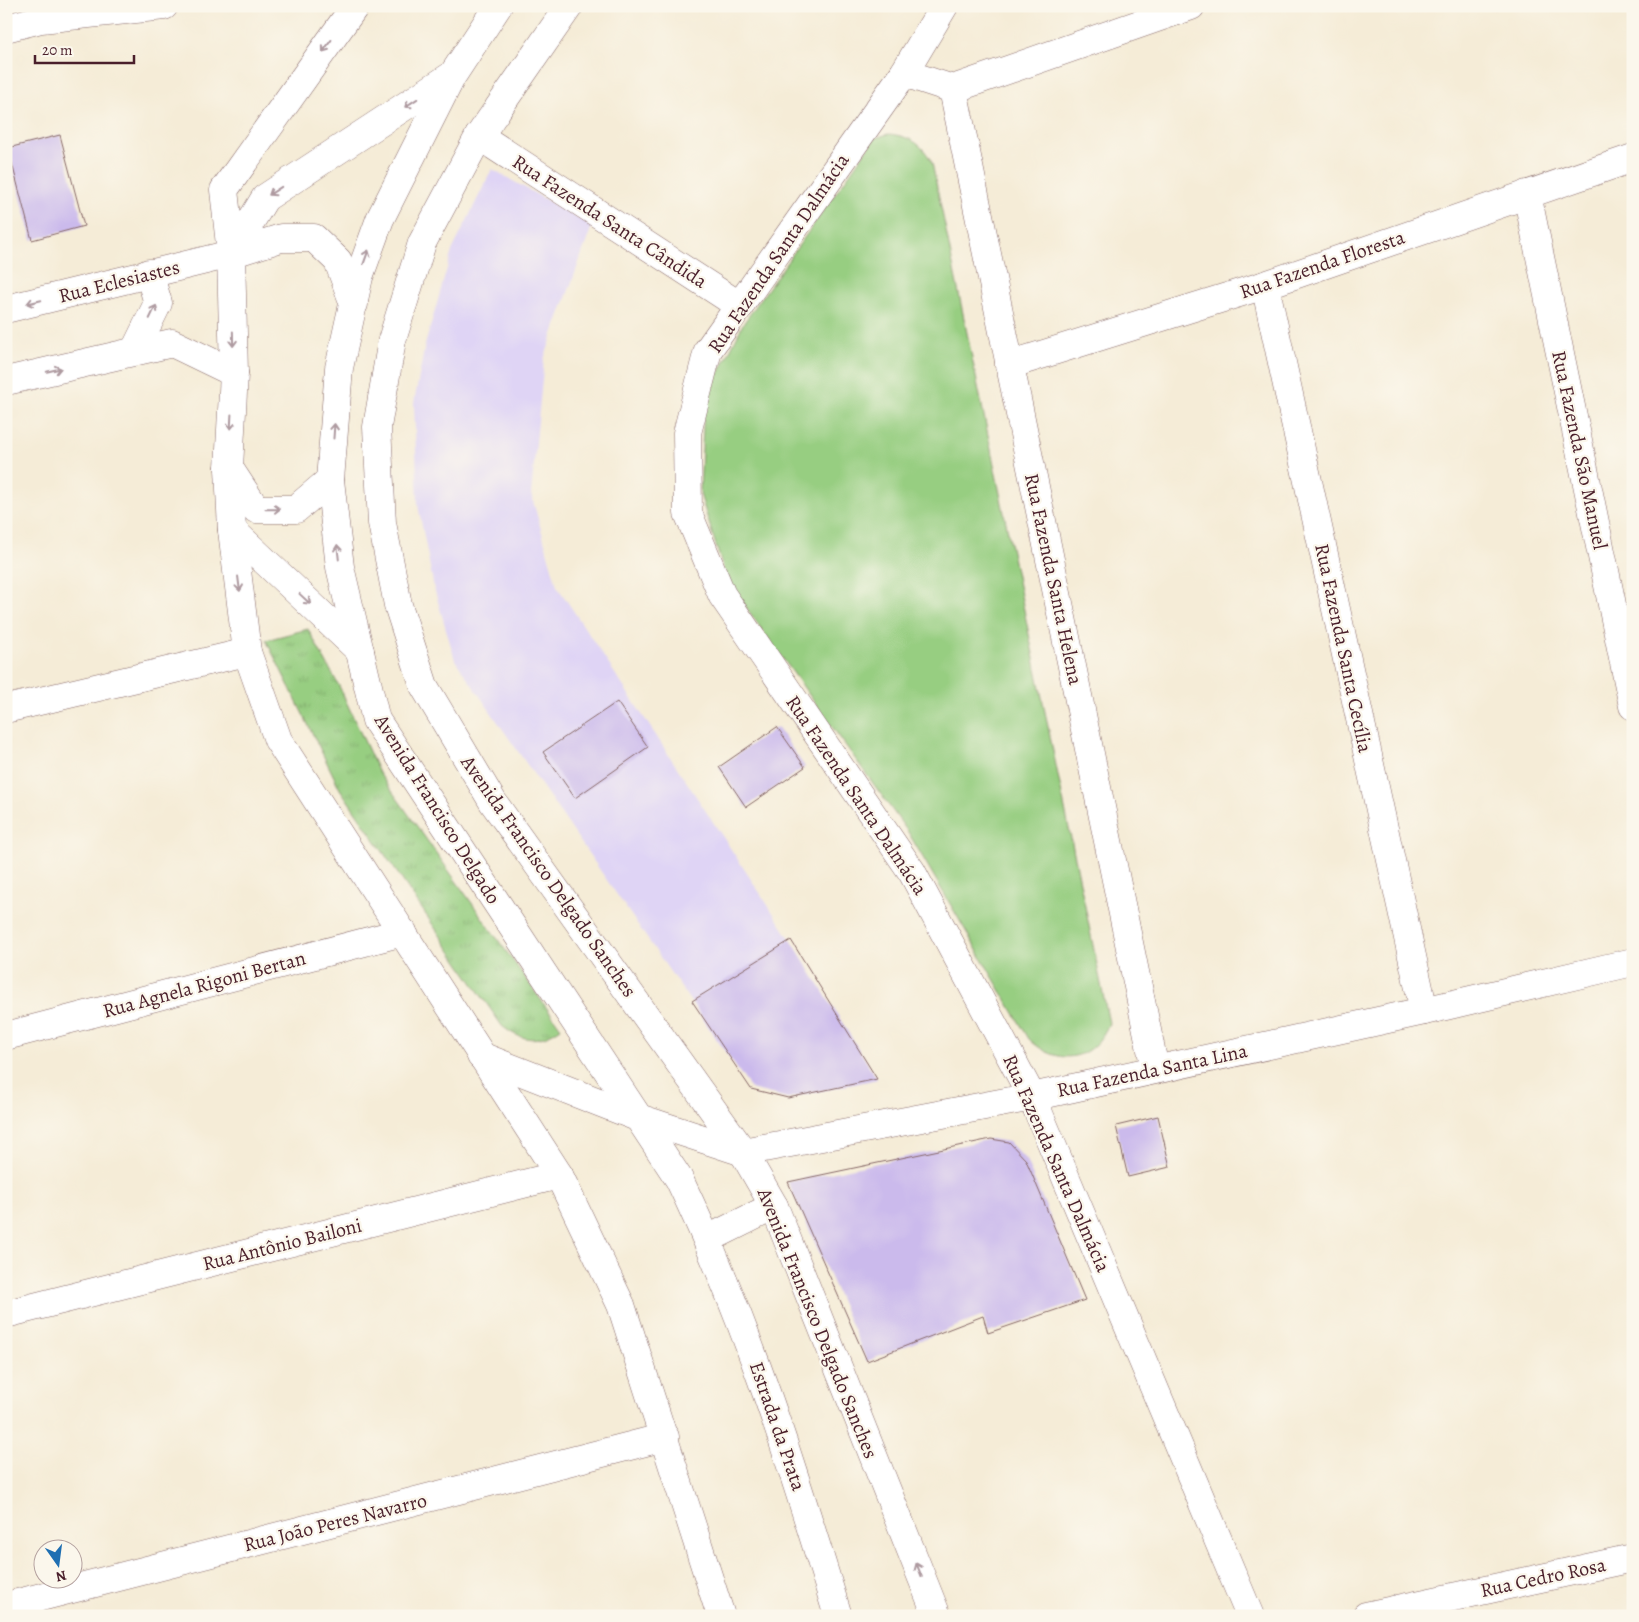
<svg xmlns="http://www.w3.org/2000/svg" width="1639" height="1622" font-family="Alegreya,serif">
	<defs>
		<pattern id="grass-tufts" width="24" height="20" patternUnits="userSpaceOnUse" patternTransform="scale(1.25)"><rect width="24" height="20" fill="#97ce81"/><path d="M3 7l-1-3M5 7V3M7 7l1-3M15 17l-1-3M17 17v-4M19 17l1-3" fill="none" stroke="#84b070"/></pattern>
	</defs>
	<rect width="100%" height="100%" fill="#fbf7ec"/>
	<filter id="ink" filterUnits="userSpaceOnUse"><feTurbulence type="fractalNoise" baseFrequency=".02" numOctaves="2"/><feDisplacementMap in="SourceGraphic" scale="10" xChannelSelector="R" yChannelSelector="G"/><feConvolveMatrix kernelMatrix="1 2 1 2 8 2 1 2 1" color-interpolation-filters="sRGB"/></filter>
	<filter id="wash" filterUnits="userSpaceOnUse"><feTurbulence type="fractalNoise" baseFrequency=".0096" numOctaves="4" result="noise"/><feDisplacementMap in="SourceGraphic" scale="20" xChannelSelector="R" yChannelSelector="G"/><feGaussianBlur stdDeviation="1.12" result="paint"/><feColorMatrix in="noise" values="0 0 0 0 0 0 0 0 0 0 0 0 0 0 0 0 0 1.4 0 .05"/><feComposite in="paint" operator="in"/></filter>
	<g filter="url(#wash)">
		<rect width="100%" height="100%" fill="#f5ecd7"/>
		<!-- built -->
		<path fill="#dfd4f5" d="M492 169 592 226 544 359 531 494 557 586 791 940 877 1079 788 1098 751 1089 455 660 434 588 418 505 414 403 425 345 452 251Z"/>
		<!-- grass -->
		<path fill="url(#grass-tufts)" stroke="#707656" d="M308 629 339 686 379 773 561 1028C540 1043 522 1042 502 1026L340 789 266 640Z"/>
		<!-- park -->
		<path fill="#97ce81" stroke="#707656" d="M888 134C910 136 923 144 932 163L1109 1023C1093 1061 1059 1068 1029 1039L908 832 727 581 700 494 704 404 743 324 875 138Z"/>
		<g id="blocks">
			<!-- building -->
			<g fill="#cbbaec">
				<path d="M60 135 84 226 32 240 8 148Z"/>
				<path d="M617 702 648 747 575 798 543 752Z"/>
				<path d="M777 727 805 767 746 807 719 767Z"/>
				<path d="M791 940 877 1079 788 1098 751 1089 692 1001Z"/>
				<path d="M1158 1116 1170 1167 1128 1177 1116 1126Z"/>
				<path d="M991 1139 1009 1142 1026 1160 1085 1300 988 1333 983 1316 867 1361 788 1182Z"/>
			</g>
		</g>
	</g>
	<g filter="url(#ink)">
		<use href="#blocks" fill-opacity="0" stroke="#866767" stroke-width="1"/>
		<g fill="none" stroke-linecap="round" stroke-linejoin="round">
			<!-- minor casing -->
			<g stroke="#866767" stroke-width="29">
				<g id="minor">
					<path d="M569 6 479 136 422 243 392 340 377 427 382 523 398 605 424 686 493 802 743 1152 774 1206 937 1616"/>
					<path d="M944 6 904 73 708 350 687 433 688 513 722 595 912 872 1032 1097 1250 1616"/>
					<path d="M6 28 41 19 164 6"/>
					<path d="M904 73 953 89 1191 6"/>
					<path d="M953 89 1155 1069"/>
					<path d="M479 136 740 306"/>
					<path d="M1527 194 1633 706"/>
					<path d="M1265 285 1424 1011"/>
					<path d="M6 309 231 254 224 190 355 6"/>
					<path d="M135 350 158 303 149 273"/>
					<path d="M1009 365 1265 285 1633 158"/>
					<path d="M6 381 172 343 234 373"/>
					<path d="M6 709 247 652"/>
					<path d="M6 1036 403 932"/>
					<path d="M481 1056 642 1119 743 1152 1032 1097 1424 1011 1633 962"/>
					<path d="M708 1239 774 1206"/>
					<path d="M6 1314 559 1175"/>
					<path d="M6 1606 665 1437"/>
					<path d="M1366 1616 1633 1558"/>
				</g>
			</g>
			<!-- major casing -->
			<g stroke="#866767" stroke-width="29">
				<g id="major">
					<path d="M498 6 452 76 380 219 359 277 339 368 330 480 340 567 376 720 679 1179C747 1321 792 1465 838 1616"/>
					<path d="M451 76 265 198 231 254 234 373 229 468 232 530 247 652 278 740 559 1175 621 1305 721 1616"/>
					<path d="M231 254 281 238H314L338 261 354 304"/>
					<path d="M229 468 256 509H296L330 480"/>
					<path d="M232 530 360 651"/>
				</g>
			</g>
			<!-- minor -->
			<use href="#minor" stroke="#fff" stroke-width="28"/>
			<!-- major -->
			<use href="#major" stroke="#fff" stroke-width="28"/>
		</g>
		<!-- one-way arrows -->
		<defs><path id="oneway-shaft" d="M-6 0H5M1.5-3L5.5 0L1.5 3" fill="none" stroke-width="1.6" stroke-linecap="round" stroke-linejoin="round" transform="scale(1.25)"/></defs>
		<g stroke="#ae9aa0">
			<use href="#oneway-shaft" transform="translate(327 46) rotate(126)"/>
			<use href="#oneway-shaft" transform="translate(411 103) rotate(147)"/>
			<use href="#oneway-shaft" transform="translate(275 191) rotate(147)"/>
			<use href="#oneway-shaft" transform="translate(366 257) rotate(-70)"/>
			<use href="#oneway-shaft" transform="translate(34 302) rotate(166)"/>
			<use href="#oneway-shaft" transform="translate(153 312) rotate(-64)"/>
			<use href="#oneway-shaft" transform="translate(233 339) rotate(89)"/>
			<use href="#oneway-shaft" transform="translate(54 370) rotate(-14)"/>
			<use href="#oneway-shaft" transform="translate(231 422) rotate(93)"/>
			<use href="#oneway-shaft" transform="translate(334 431) rotate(-86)"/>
			<use href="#oneway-shaft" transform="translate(273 509) rotate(-1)"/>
			<use href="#oneway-shaft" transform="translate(338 552) rotate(-96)"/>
			<use href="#oneway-shaft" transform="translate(239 584) rotate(83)"/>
			<use href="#oneway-shaft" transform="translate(305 599) rotate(43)"/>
			<use href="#oneway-shaft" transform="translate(919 1570) rotate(-112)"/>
		</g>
	</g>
	<g text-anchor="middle" stroke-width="4.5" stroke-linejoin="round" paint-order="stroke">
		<!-- street labels -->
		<g font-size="20" fill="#4a1f2b" stroke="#fbf7ec">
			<text transform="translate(610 221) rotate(33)" y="7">Rua Fazenda Santa Cândida</text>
			<text transform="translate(778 253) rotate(-56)" y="7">Rua Fazenda Santa Dalmácia</text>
			<text transform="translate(1322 264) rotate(-19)" y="7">Rua Fazenda Floresta</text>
			<text transform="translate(119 281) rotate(-14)" y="7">Rua Eclesiastes</text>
			<text transform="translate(1580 450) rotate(78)" y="7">Rua Fazenda São Manuel</text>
			<text transform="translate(1054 579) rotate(78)" y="7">Rua Fazenda Santa Helena</text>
			<text transform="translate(1344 648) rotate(78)" y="7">Rua Fazenda Santa Cecília</text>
			<text transform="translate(857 795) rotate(56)" y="7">Rua Fazenda Santa Dalmácia</text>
			<text transform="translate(438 809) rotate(58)" y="7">Avenida Francisco Delgado</text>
			<text transform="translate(549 876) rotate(55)" y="7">Avenida Francisco Delgado Sanches</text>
			<text transform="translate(204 984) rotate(-15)" y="7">Rua Agnela Rigoni Bertan</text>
			<text transform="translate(1152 1070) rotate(-12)" y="7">Rua Fazenda Santa Lina</text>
			<text transform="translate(1057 1163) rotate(66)" y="7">Rua Fazenda Santa Dalmácia</text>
			<text transform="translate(282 1244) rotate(-14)" y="7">Rua Antônio Bailoni</text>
			<text transform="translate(818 1323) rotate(68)" y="7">Avenida Francisco Delgado Sanches</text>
			<text transform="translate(778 1426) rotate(71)" y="7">Estrada da Prata</text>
			<text transform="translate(335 1522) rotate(-14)" y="7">Rua João Peres Navarro</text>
			<text transform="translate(1543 1577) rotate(-12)" y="7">Rua Cedro Rosa</text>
		</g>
	</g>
	<!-- margin -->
	<rect width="1639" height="1622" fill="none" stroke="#fbf7ec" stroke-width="25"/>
	<!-- north arrow -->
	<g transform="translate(58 1564) rotate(166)"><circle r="24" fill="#fbf7ec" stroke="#b4a19f"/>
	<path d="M0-4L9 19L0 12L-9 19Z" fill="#1f6fb2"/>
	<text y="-8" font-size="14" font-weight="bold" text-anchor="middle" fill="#4a1f2b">N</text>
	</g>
	<!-- scale -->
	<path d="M35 55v8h99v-8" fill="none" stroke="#4a1f2b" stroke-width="2.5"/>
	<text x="42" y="55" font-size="15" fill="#4a1f2b" stroke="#fbf7ec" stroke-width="4" paint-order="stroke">20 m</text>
</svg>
